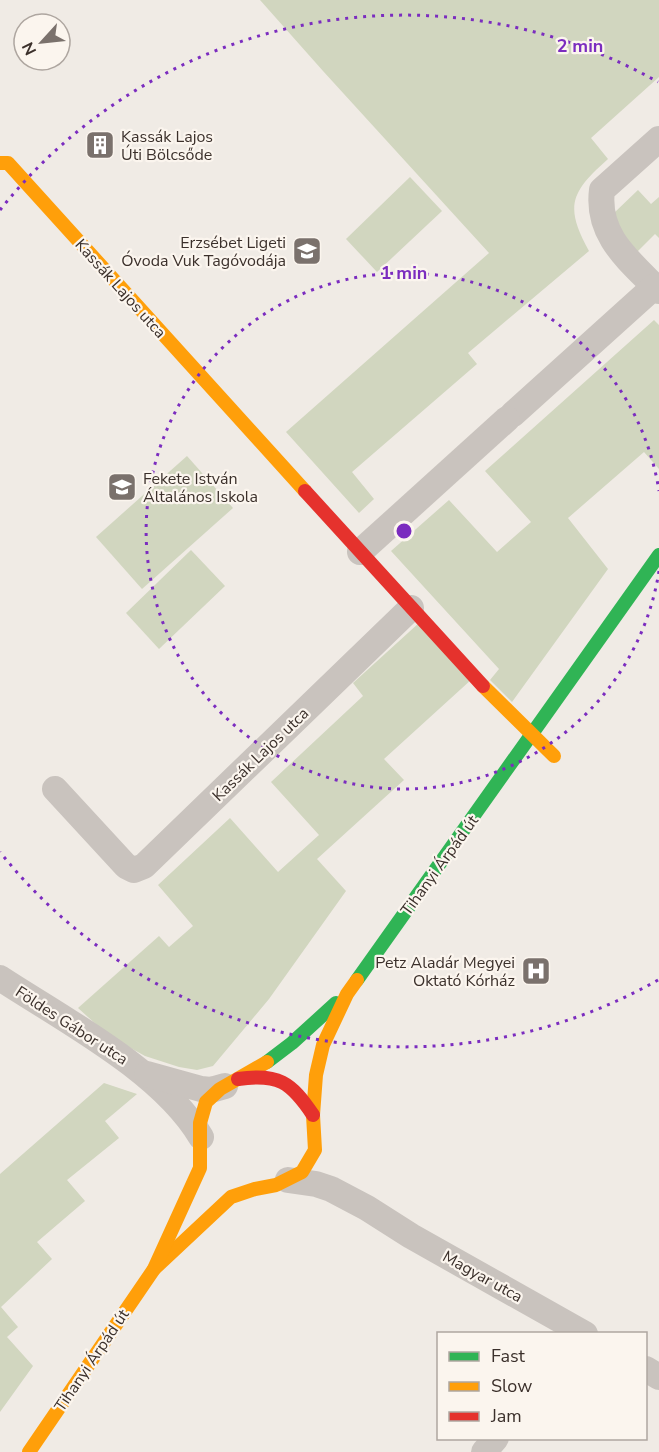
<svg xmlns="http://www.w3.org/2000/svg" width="659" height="1452" font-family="'Nunito Sans',sans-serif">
	<rect width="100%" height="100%" fill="#f0ebe5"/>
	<!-- green -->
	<g fill="#d1d6bf">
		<path d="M260 0H659V77L591 138 608 159C571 192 564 206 589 251L468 353 477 364 352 472 374 499 359 513 286 432 489 253 323 71Z"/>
		<path d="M410 177 442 211 377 272 346 239Z"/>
		<path d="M638 190 651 204 659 197V238L655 234 634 255 620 236 614 213Z"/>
		<path d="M654 320 659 325V469L644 452 568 518 608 569 512 702 490 680 499 669 391 551 449 500 497 552 531 522 485 471Z"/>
		<path d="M187 456 233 508 142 589 96 537Z"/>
		<path d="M191 550 225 586 159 649 126 613Z"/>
		<path d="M420 622 472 679 384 759 404 780 317 859 346 891 269 999 213 1066 197 1070 179 1067 145 1056 109 1036 78 1008 159 936 169 947 193 926 158 885 230 818 278 872 319 835 271 782 363 696 353 683Z"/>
		<path d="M104 1083 137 1094 105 1121 119 1138 67 1180 85 1201 37 1242 52 1259 1 1307 18 1327 7 1337 33 1366 0 1412V1174Z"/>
	</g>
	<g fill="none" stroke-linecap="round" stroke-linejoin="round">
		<!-- street -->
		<g stroke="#c9c3be" stroke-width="26">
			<path d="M659 139 602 190C596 236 630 261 659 291"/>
			<path d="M513 414 655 286"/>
			<path d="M360 552 507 419"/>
			<path d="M55 789 126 866 134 870 144 866 411 608"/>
			<path d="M0 978C64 1020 162 1071 201 1137"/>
			<path d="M147 1074 201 1089 211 1090 225 1086"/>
			<path d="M288 1180 316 1184 331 1189 367 1208 411 1236 585 1334"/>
			<path d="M646 1369 659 1377"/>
			<path d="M484 1452 496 1438"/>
		</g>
		<!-- fast -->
		<g stroke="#30b455" stroke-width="14">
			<path d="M357 980 659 555"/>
			<path d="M267 1062 292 1043 336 1003"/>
		</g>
		<!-- slow -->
		<g stroke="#ff9f0a" stroke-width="14">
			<path d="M0 163H8L305 491"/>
			<path d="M483 686 554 756"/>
			<path d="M154 1269 231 1197 255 1189 276 1185 302 1172 315 1150 313 1115 316 1075 323 1045 347 994 357 980"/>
			<path d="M29 1452 154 1269 200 1168V1123L206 1102 220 1089 267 1062"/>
		</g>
		<!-- jam -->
		<g stroke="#e5322d" stroke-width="14">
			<path d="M305 491 483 686"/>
			<path d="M238 1079C278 1073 291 1082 313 1115"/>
		</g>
	</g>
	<!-- distance rings -->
	<g fill="none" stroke="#7b2cbf" stroke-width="3" stroke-dasharray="3 6">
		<path d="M659 571A258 258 0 1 1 659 491"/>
		<path d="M658 980A516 516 0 0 1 0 852M0 210A516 516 0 0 1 658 82"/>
	</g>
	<!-- icons -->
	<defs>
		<g id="building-square" transform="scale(1.5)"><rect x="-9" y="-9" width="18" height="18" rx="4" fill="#7a716c" stroke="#fbf5ee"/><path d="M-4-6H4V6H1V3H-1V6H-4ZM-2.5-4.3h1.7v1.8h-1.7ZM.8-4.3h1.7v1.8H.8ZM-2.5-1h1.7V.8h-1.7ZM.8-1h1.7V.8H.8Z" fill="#fff"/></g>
		<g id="school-square" transform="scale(1.5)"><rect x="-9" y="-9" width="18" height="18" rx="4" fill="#7a716c" stroke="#fbf5ee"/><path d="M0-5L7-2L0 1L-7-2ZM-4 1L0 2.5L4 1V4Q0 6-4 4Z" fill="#fff"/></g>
		<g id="hospital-square" transform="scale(1.5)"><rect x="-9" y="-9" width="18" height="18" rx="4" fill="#7a716c" stroke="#fbf5ee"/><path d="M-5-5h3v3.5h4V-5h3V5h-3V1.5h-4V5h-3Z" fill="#fff"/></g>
	</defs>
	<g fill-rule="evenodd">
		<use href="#building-square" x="100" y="145"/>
		<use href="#school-square" x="307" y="251"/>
		<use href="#school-square" x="122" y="487"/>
		<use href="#hospital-square" x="536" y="971"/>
	</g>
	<g text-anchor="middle" stroke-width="4.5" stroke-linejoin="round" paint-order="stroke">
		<!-- poi labels -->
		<g font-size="16" fill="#3b302b" stroke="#fbf5ee" text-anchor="start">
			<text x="121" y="142">Kassák Lajos<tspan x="121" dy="18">Úti Bölcsőde</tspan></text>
			<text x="286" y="248" text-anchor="end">Erzsébet Ligeti<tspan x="286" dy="18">Óvoda Vuk Tagóvodája</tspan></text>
			<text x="143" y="484">Fekete István<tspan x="143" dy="18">Általános Iskola</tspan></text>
			<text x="515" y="968" text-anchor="end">Petz Aladár Megyei<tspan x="515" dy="18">Oktató Kórház</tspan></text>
		</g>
		<!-- street labels -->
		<g font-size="16" fill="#3b302b" stroke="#fbf5ee">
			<text transform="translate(121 288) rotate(48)" y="6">Kassák Lajos utca</text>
			<text transform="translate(260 754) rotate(-44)" y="6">Kassák Lajos utca</text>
			<text transform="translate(439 865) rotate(-54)" y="6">Tihanyi Árpád út</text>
			<text transform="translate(72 1025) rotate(33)" y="6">Földes Gábor utca</text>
			<text transform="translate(483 1276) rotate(29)" y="6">Magyar utca</text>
			<text transform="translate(91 1360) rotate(-56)" y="6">Tihanyi Árpád út</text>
		</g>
	</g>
	<circle cx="404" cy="531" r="9" fill="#7b2cbf" stroke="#fbf5ee" stroke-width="3"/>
	<g font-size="18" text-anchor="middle" font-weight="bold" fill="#7b2cbf" stroke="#fbf5ee" stroke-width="4.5" stroke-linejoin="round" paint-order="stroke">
		<text x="580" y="52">2 min</text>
		<text x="404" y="279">1 min</text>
	</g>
	<!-- legend -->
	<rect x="437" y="1332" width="210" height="108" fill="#fbf5ee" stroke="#aea6a0" stroke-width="1.5"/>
	<rect x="449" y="1352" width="30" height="9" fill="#30b455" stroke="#aea6a0" stroke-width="1.5"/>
	<text x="491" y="1362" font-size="18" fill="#3b302b">Fast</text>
	<rect x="449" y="1382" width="30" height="9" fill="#ff9f0a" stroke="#aea6a0" stroke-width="1.5"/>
	<text x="491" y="1392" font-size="18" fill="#3b302b">Slow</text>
	<rect x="449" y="1412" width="30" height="9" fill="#e5322d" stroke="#aea6a0" stroke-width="1.5"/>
	<text x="491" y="1422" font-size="18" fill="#3b302b">Jam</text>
	<!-- north arrow -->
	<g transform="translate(42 42) rotate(243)"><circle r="28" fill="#fbf5ee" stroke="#aea6a0" stroke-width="1.5"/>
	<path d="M0-4.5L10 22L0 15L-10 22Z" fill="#7a716c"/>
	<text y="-9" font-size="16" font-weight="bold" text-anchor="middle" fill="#3b302b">N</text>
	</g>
</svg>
